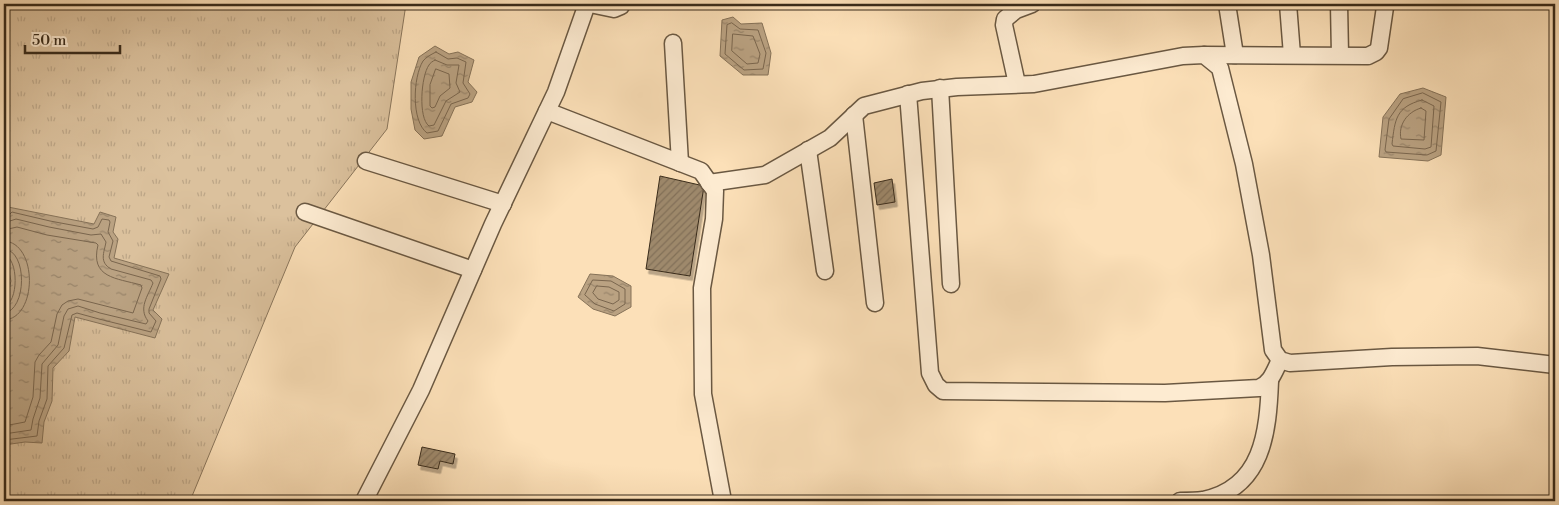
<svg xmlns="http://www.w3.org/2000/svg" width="1559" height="505" font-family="'Libre Bodoni',serif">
	<defs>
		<pattern id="grass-tufts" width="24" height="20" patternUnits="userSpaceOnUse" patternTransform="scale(1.25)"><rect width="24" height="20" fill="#dbc19d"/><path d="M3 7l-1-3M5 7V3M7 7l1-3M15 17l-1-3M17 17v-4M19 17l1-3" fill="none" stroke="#bda687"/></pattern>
		<pattern id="water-ripples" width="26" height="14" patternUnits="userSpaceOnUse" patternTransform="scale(1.25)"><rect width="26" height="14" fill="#baa282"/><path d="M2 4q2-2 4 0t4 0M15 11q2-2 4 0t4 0" fill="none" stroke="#98846a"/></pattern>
		<pattern id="building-hatch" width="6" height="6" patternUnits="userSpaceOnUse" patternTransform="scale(1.25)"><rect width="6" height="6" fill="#9e896c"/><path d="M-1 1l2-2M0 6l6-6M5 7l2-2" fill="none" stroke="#827058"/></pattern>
		<filter id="shadow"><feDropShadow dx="2.5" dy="4.5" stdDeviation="0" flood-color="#0004"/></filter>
	</defs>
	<rect width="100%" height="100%" fill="#fce0b8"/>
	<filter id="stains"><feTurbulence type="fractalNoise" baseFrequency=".004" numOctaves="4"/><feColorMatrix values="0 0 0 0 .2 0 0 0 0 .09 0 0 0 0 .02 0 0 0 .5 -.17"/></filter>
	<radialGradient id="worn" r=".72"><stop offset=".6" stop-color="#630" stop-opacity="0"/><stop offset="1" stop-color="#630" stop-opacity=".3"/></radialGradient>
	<!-- grass -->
	<path fill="url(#grass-tufts)" stroke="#8a765c" d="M4 4H406L387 129 295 247 190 501H4Z"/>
	<!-- water -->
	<g fill="url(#water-ripples)" stroke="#867258">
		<path d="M733 17 741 24 762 23 771 53 768 75H743L720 56 722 20Z"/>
		<path d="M435 46 449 54 458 52 474 60 468 82 477 92 472 102 455 107 442 136 424 139 415 130 411 109V82L419 57Z"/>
		<path d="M1423 88 1446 97 1441 155 1428 161 1379 157 1383 117 1400 94Z"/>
		<path d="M8 207 94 224 100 212 116 217 113 232 118 239 114 258 169 274 153 310 162 319 155 338 75 317 69 351 53 368 52 401 44 422 42 443 25 442 4 445V308L11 281 4 250V216Z"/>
		<path d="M590 274 613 276 631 286V307L615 316 593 309 578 297Z"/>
	</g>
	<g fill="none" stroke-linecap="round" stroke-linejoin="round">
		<!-- shore -->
		<g stroke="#7a664e" stroke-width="1">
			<path d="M732 23 740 29 758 30 766 53 763 69 744 70 725 54 727 25Z"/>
			<path d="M733 34 753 36 760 54 758 63 747 64 732 51Z"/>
			<path d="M436 52 448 59 457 58 466 62 463 83 470 94 468 98 451 104 438 131 427 133C411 121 413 77 423 61 426 57 432 54 436 52Z"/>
			<path d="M435 60 447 65H459L456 83 460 92 446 101 434 125 429 126C418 118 421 76 429 65 430 63 433 61 435 60Z"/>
			<path d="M436 69 449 74 450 88 440 96 435 107 432 108 430 106V85Z"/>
			<path d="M1423 93 1441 102 1436 151 1427 155 1386 152 1385 150 1389 119 1403 99Z"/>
			<path d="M1422 100 1434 106 1431 147 1425 149 1393 146 1392 144C1395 119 1396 107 1422 100Z"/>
			<path d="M1421 108 1426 111 1424 140 1401 139C1398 125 1407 112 1421 108Z"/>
			<path d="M4 216H8L12 212 16 213 50 221 93 229 98 227 102 219 109 220 110 222 108 232 113 241 109 257 111 261 160 276 161 279 149 309V313L156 321 151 332 99 319 77 313 72 315 64 348 48 366 47 399 39 421 37 436 4 440"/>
			<path d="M4 223 16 219 49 227 91 235 101 234 106 242C104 253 99 262 111 269L151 280 153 283C148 296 138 308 148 321L146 324 100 313 78 306 68 309 64 316 58 345 42 364 40 398 33 419 31 430 4 434"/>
			<path d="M4 230 17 227 47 235 96 243 98 245C90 278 116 278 141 285L142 288 133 313 78 299 68 301 62 305 57 314 51 342 39 355 35 362 33 397 25 422 4 426"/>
			<path d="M4 241C38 242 38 319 4 320"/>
			<path d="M4 249C28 250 27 311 4 313"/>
			<path d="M4 255C19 257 19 304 4 306"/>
			<path d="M593 280 611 281 625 289V304L614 311 595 304 585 295Z"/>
			<path d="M597 286 609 287 619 292V300L613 304 598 299 593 293Z"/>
		</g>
	</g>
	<!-- building -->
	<g fill="url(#building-hatch)" stroke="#392b1a" filter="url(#shadow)">
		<path d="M660 176 704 186 690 276 646 269Z"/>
		<path d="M892 179 895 202 877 205 874 183Z"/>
		<path d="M422 447 455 454 453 464 440 461 438 469 418 465Z"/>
	</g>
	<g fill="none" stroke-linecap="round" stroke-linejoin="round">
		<!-- minor casing -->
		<g stroke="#6a5842" stroke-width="19">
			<g id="minor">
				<path d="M590 4 614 9 621 6 622 4"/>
				<path d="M1227 4 1235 55"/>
				<path d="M1288 4 1292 55"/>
				<path d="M1339 4 1340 55"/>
				<path d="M673 43 680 163"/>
				<path d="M1204 55 1368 56 1376 52 1379 48 1385 7"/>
				<path d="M1017 84 1004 25 1005 19 1016 10 1032 4"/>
				<path d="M940 88 951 284"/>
				<path d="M908 94 930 373 936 385 943 391 1165 393 1259 388C1271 383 1274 372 1280 360"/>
				<path d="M547 111 701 171 715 191 714 219 702 288 703 394 723 501"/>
				<path d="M854 115 875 303"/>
				<path d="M808 150 825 271"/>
				<path d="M366 161 503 204"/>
				<path d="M709 183 765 175 830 138 864 106 922 91 957 87 1034 84 1183 56 1204 55 1220 68 1244 164 1261 255 1273 350 1280 360 1290 363 1392 357 1477 356 1555 365"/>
				<path d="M305 212 473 270"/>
				<path d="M364 501 421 390 493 224 556 92 587 4"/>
				<path d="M1180 501C1187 501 1195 501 1203 500 1263 488 1268 432 1270 381"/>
			</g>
		</g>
		<!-- minor -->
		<use href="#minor" stroke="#fdebd1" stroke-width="16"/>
	</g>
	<!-- margin -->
	<rect width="1559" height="505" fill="none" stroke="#fce0b8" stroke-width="20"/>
	<rect x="5" y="5" width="1549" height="495" fill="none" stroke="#392b1a" stroke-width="2.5"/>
	<rect x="10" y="10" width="1539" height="485" fill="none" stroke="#392b1a"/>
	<!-- scale -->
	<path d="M25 45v8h95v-8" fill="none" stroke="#392b1a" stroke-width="2.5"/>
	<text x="32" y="45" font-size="15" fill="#392b1a" stroke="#fdebd1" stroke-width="4" paint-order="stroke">50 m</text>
	<rect width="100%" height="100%" filter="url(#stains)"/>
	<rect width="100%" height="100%" fill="url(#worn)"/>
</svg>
